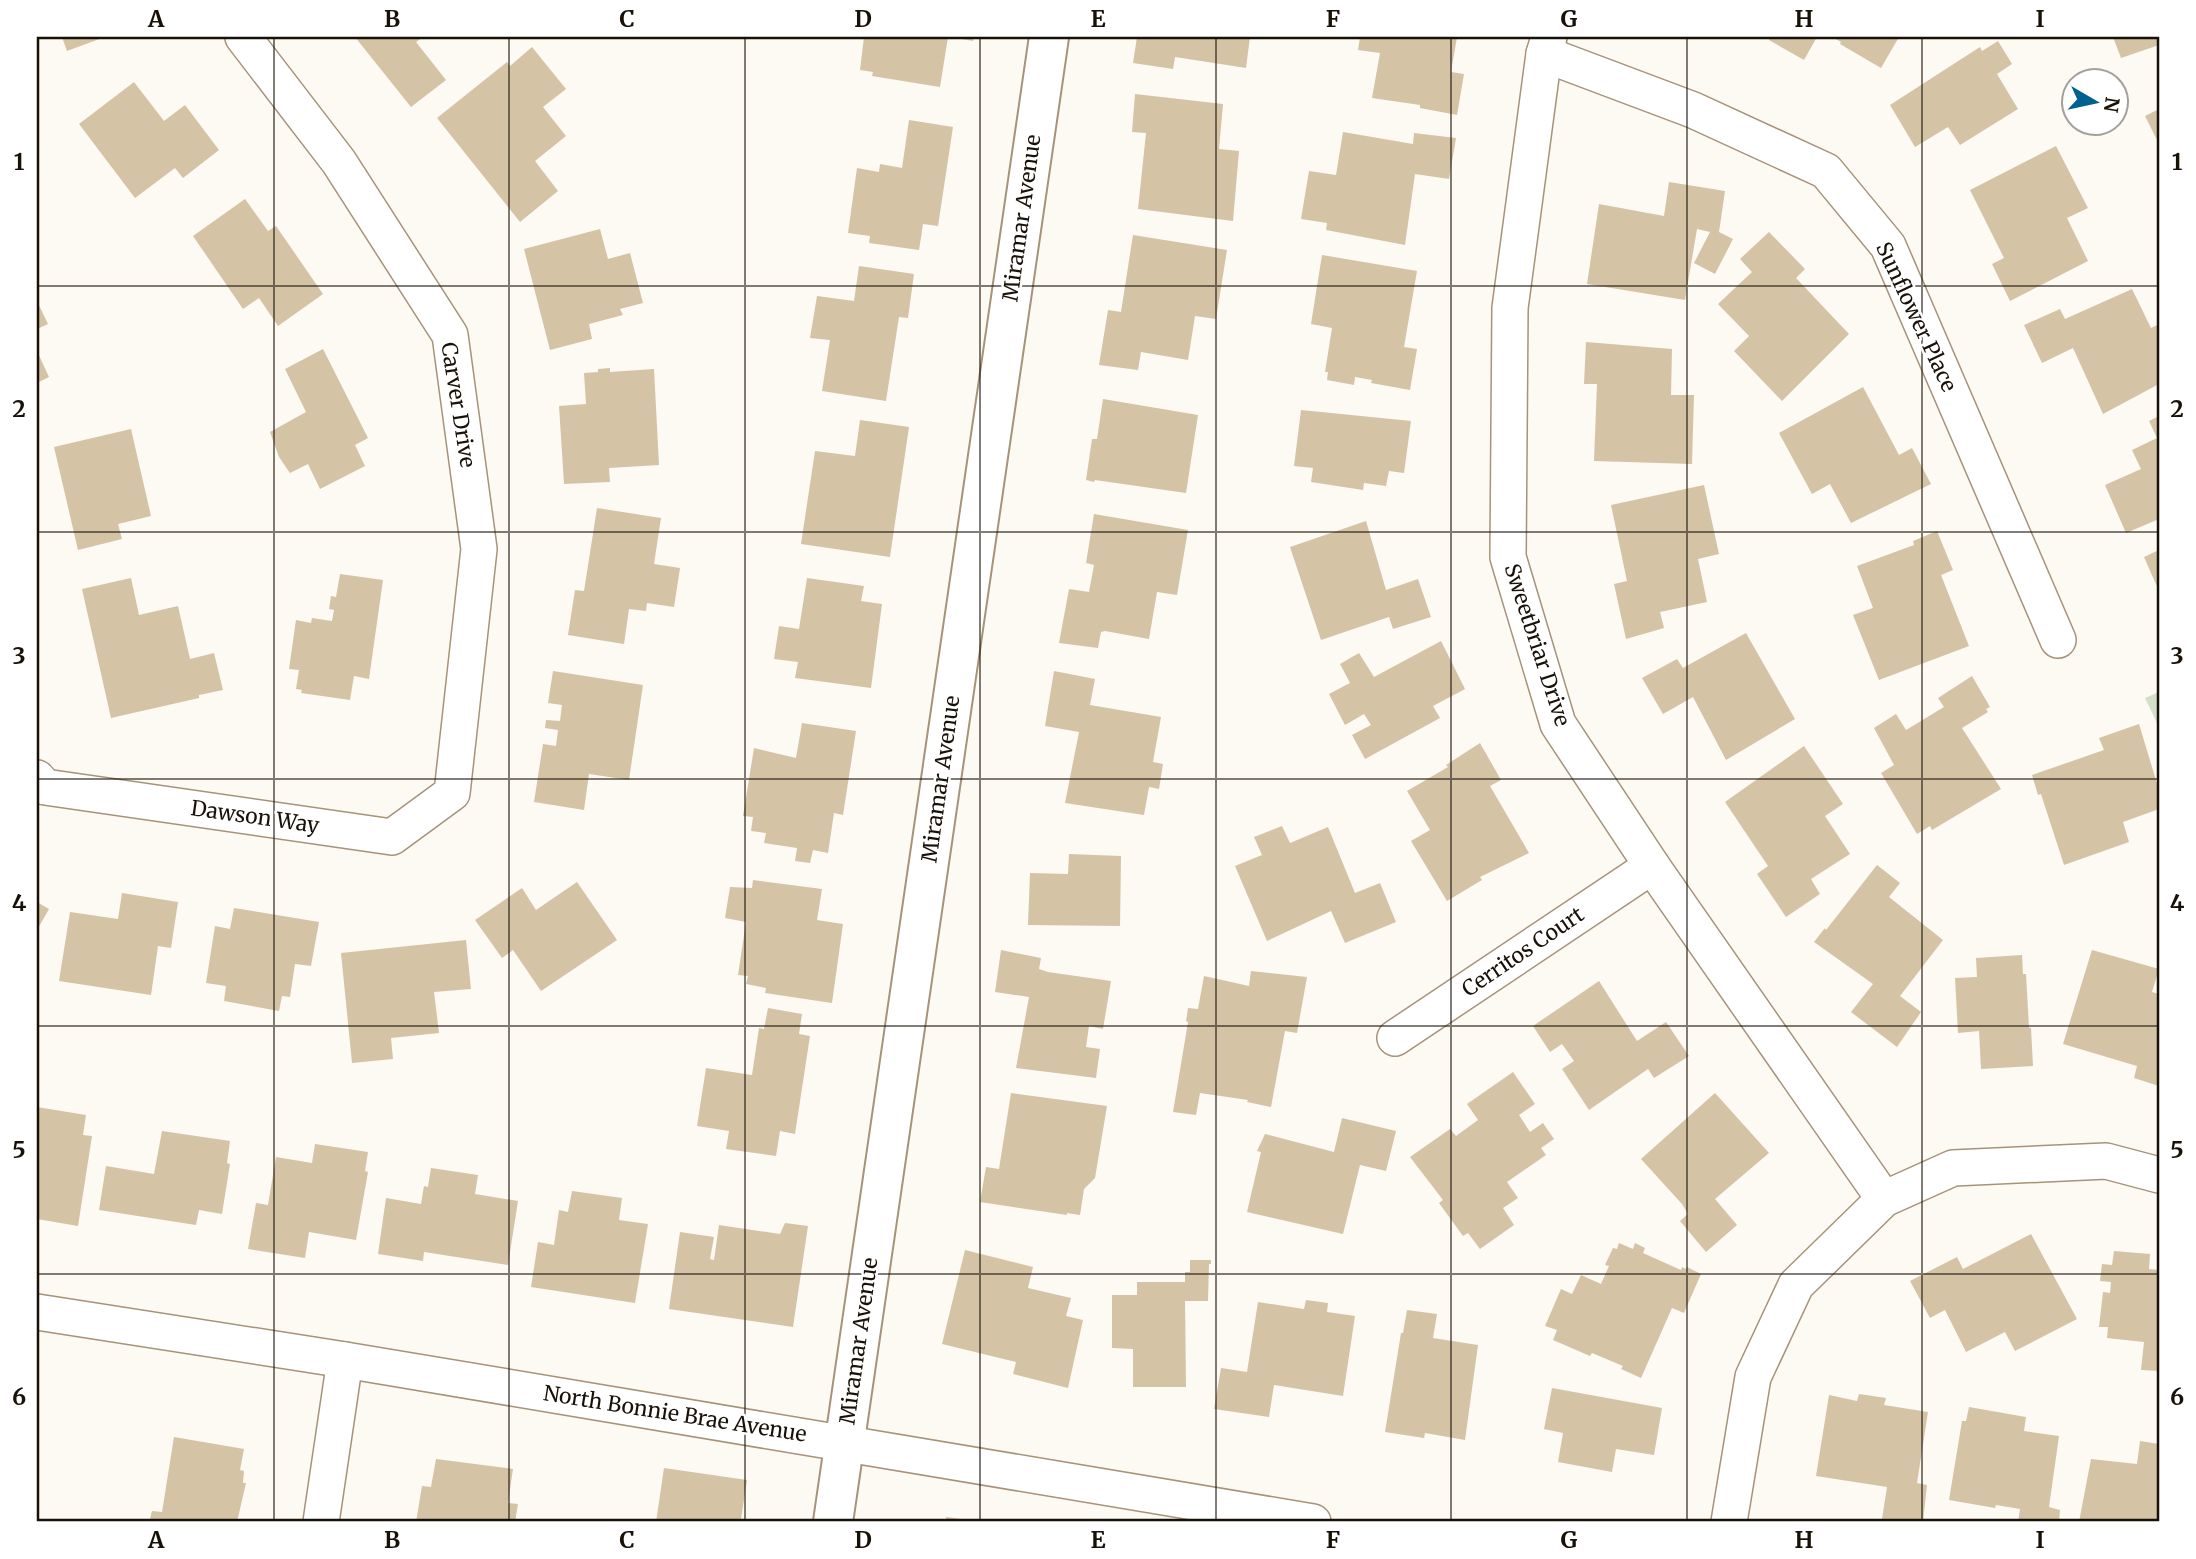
<svg xmlns="http://www.w3.org/2000/svg" width="2196" height="1559" font-family="Merriweather,serif">
	<rect width="100%" height="100%" fill="#fdf9f3"/>
	<!-- green -->
	<path fill="#d4dfca" d="M2159 692V727L2145 698Z"/>
	<!-- building -->
	<g fill="#d5c3a6">
		<path d="M62 37H105L67 51Z"/>
		<path d="M355 37H423L416 42 446 80 411 107Z"/>
		<path d="M864 37H948L940 87 872 76 873 72 860 70Z"/>
		<path d="M951 37H974L973 41Z"/>
		<path d="M1137 37H1250L1246 68 1175 57 1173 69 1133 63Z"/>
		<path d="M1360 37H1457L1451 72 1464 74 1457 115 1420 108V105L1372 98 1380 53 1358 50Z"/>
		<path d="M1770 37H1817L1804 60 1769 40Z"/>
		<path d="M1832 37H1899L1881 68 1840 44 1841 42Z"/>
		<path d="M2113 37H2159V45L2121 58Z"/>
		<path d="M1998 41 2012 64 1997 74 2018 109 1960 145 1948 127 1915 147 1890 105 1980 47 1982 51Z"/>
		<path d="M532 47 566 89 543 107 566 136 535 161 558 191 520 222 437 118 507 62 510 66Z"/>
		<path d="M134 82 164 121 185 105 219 150 183 178 175 168 135 198 79 124Z"/>
		<path d="M1135 94 1223 104 1219 149 1239 151 1233 221 1138 209 1146 133 1132 132Z"/>
		<path d="M2159 109V144L2145 116Z"/>
		<path d="M909 120 953 127 938 226 923 224 919 250 869 243 870 236 848 233 857 168 879 172 880 164 902 168Z"/>
		<path d="M1343 132 1413 144 1414 133 1456 138 1449 179 1415 174 1405 245 1326 230 1327 223 1301 219 1309 171 1336 175Z"/>
		<path d="M2056 146 2088 208 2067 218 2088 261 2010 301 1992 264 2004 258 1970 190Z"/>
		<path d="M1669 182 1725 191 1719 232 1733 239 1715 274 1694 263 1710 232 1697 229 1685 300 1587 284 1599 204 1664 216Z"/>
		<path d="M245 199 268 231 276 226 323 294 278 326 259 298 243 309 193 236Z"/>
		<path d="M600 229 608 259 630 253 643 303 620 309 623 315 589 324 592 339 550 350 524 249Z"/>
		<path d="M1769 232 1805 269 1796 278 1849 334 1782 401 1734 351 1749 336 1718 304 1752 272 1740 259Z"/>
		<path d="M1133 235 1227 250 1216 319 1195 316 1188 360 1141 352 1138 370 1099 365 1108 310 1121 312Z"/>
		<path d="M1322 255 1417 271 1404 347 1417 349 1410 390 1371 383 1372 380 1355 377 1354 385 1327 380 1328 372H1325L1332 328 1311 324Z"/>
		<path d="M859 266 914 274 908 318 899 317 886 401 822 391 830 340 810 338 817 296 854 301Z"/>
		<path d="M2132 289 2151 328 2159 324V384L2103 414 2073 348 2042 363 2024 325 2060 309 2065 319Z"/>
		<path d="M37 301 48 324 37 329Z"/>
		<path d="M1586 342 1672 349 1671 395H1694L1692 464 1594 461 1597 384H1584Z"/>
		<path d="M323 349 368 438 355 445 365 466 320 489 308 464 290 473 279 457 270 432 306 412 285 369Z"/>
		<path d="M37 351 49 377 37 383Z"/>
		<path d="M610 368V372L654 369 659 465 609 468 610 482 564 484 559 406 586 404 584 373 598 372V369Z"/>
		<path d="M1863 387 1899 455 1912 448 1931 484 1851 523 1830 484 1812 494 1779 433Z"/>
		<path d="M1103 399 1198 415 1186 493 1095 480 1094 482 1086 480 1092 439H1097Z"/>
		<path d="M1301 410 1411 421 1404 473 1389 471 1386 486 1364 483 1363 490 1311 482 1313 468 1294 466Z"/>
		<path d="M2159 416V519L2126 533 2105 485 2141 469 2132 450 2157 438 2149 421Z"/>
		<path d="M860 420 909 427 890 557 801 544 815 451 855 456Z"/>
		<path d="M131 429 151 516 118 524 122 539 78 550 54 447Z"/>
		<path d="M1704 485 1719 554 1698 559 1707 602 1660 612 1664 628 1626 639 1614 584 1627 581 1611 505Z"/>
		<path d="M597 508 661 518 654 564 680 568 674 607 647 603 646 611 629 609 624 644 568 635 575 590 584 591Z"/>
		<path d="M1094 514 1188 530 1177 595 1157 592 1149 639 1105 631 1101 632 1098 648 1059 643 1069 589 1089 592 1094 565 1086 563Z"/>
		<path d="M1366 521 1386 590 1418 579 1431 617 1393 629 1389 617 1321 640 1290 547Z"/>
		<path d="M1937 531 1953 570 1941 575 1969 646 1879 680 1853 615 1873 608 1857 566 1914 545 1913 541Z"/>
		<path d="M2159 550V591L2144 557Z"/>
		<path d="M340 574 383 580 369 679 354 676 350 700 301 693 302 690 296 689 299 670 289 669 296 620 311 623 312 618 332 621 334 610 329 609 331 596 336 597Z"/>
		<path d="M131 578 139 615 178 606 190 659 214 653 223 690 199 695V698L111 718 82 589Z"/>
		<path d="M807 578 864 586 861 601 882 604 871 688 795 678 798 662 774 659 779 626 799 629Z"/>
		<path d="M1746 633 1795 719 1726 760 1693 697 1663 714 1642 678 1677 659 1683 668Z"/>
		<path d="M1441 641 1465 689 1433 706 1440 718 1365 759 1352 735 1371 725 1364 714 1345 725 1329 694 1350 683 1340 664 1359 653 1374 677Z"/>
		<path d="M553 671 643 685 629 780 589 774 584 810 534 802 543 744 556 746 558 730 545 728 546 720 560 721 562 705 548 703Z"/>
		<path d="M1054 671 1095 679 1090 705 1161 717 1153 762 1163 764 1159 789 1149 787 1144 815 1065 803 1079 732 1045 726Z"/>
		<path d="M1972 676 1990 707 1986 709 1988 712 1962 728 2001 789 1932 830 1930 826 1917 834 1881 773 1894 765 1874 728 1896 714 1906 730 1944 707 1938 698Z"/>
		<path d="M802 723 856 731 843 815 834 813 828 853 813 850 810 863 795 861 797 848 764 843 766 833 751 831 753 817 743 816 754 748 796 758Z"/>
		<path d="M2139 724 2159 790V809L2123 822 2129 842 2064 865 2041 794 2038 795 2032 775 2104 750 2099 738Z"/>
		<path d="M1480 743 1501 780 1490 786 1529 853 1480 877 1482 880 1447 901 1411 841 1430 830 1407 791 1448 767 1446 765Z"/>
		<path d="M1804 746 1843 804 1825 816 1850 854 1811 879 1820 894 1786 917 1757 874 1768 866 1725 802Z"/>
		<path d="M1282 826 1290 843 1328 827 1355 893 1380 883 1396 922 1345 943 1331 911 1267 941 1235 866 1262 855 1254 837Z"/>
		<path d="M1069 854 1121 856 1120 926 1028 925 1030 873 1068 874Z"/>
		<path d="M1877 865 1900 883 1889 897 1943 940 1900 996 1921 1012 1897 1047 1851 1012 1873 984 1814 942 1825 928 1826 930Z"/>
		<path d="M753 880 822 889 817 920 843 924 832 1003 765 993 766 988 746 984 748 976 738 975 746 922 725 918 730 887 752 888Z"/>
		<path d="M577 882 617 940 541 991 513 950 502 958 475 920 522 888 536 910Z"/>
		<path d="M122 893 178 902 171 948 158 946 151 995 59 981 70 912 118 919Z"/>
		<path d="M37 902 49 909 37 930Z"/>
		<path d="M234 908 319 922 311 966 295 964 290 997 282 996 279 1011 224 1001 226 986 206 983 215 926 230 929Z"/>
		<path d="M466 940 471 989 434 992 439 1033 391 1038 393 1059 352 1063 341 953Z"/>
		<path d="M1001 950 1041 958 1039 969 1048 972 1111 981 1103 1029 1089 1026 1086 1047 1100 1049 1096 1078 1016 1068 1029 997 995 992Z"/>
		<path d="M2092 950 2159 969 2152 992 2159 994V1086L2134 1078 2137 1066 2063 1044Z"/>
		<path d="M2022 955 2023 974H2026L2029 1028H2031L2033 1066 1981 1069 1979 1031 1958 1033 1955 978 1977 977 1976 958Z"/>
		<path d="M1251 971 1307 977 1297 1033 1285 1031 1271 1107 1247 1102 1248 1100 1200 1093 1196 1115 1173 1112 1188 1022 1186 1021 1188 1008 1198 1009 1204 976 1249 986Z"/>
		<path d="M1599 981 1637 1041 1666 1022 1689 1056 1654 1078 1648 1069 1589 1110 1562 1069 1574 1061 1562 1044 1550 1052 1533 1026Z"/>
		<path d="M768 1008 802 1014 799 1034 810 1036 795 1134 780 1131 776 1156 726 1149 729 1131 697 1126 706 1068 752 1075 759 1028 764 1029Z"/>
		<path d="M1513 1072 1535 1104 1519 1115 1530 1132 1543 1123 1554 1139 1541 1148 1546 1155 1507 1182 1518 1198 1503 1208 1514 1225 1480 1249 1468 1233 1463 1236 1439 1203 1443 1200 1410 1157 1450 1129 1456 1136 1478 1120 1467 1104Z"/>
		<path d="M1011 1093 1107 1106 1095 1178 1084 1189 1080 1215 1067 1213V1215L980 1202 986 1167 999 1169Z"/>
		<path d="M1715 1093 1769 1153 1715 1199 1737 1225 1706 1252 1680 1221 1688 1214 1682 1204 1641 1159Z"/>
		<path d="M37 1107 86 1115 83 1135 92 1136 78 1226 37 1219Z"/>
		<path d="M1342 1118 1396 1131 1386 1171 1360 1165 1343 1234 1247 1212 1261 1152 1257 1151 1265 1134 1334 1152Z"/>
		<path d="M162 1131 230 1141 227 1163 230 1164 222 1214 199 1210 196 1225 99 1210 106 1166 154 1174Z"/>
		<path d="M315 1144 368 1152 365 1171 368 1172 356 1240 309 1232 305 1258 248 1249 256 1203 268 1205 276 1157 312 1163Z"/>
		<path d="M431 1168 478 1175 475 1194 518 1201 508 1265 424 1252 423 1261 378 1254 386 1198 421 1204 424 1186 428 1187Z"/>
		<path d="M572 1191 622 1198 619 1220 648 1224 635 1303 531 1287 538 1242 554 1245 559 1210 568 1212Z"/>
		<path d="M785 1223 808 1226 793 1327 669 1309 680 1232 714 1237 710 1259 714 1260 719 1225 780 1234Z"/>
		<path d="M2031 1234 2077 1319 2015 1351 2005 1332 1966 1352 1945 1310 1930 1318 1910 1281 1957 1257 1963 1269Z"/>
		<path d="M1619 1243 1633 1249 1635 1243 1645 1248 1643 1253 1681 1270 1682 1267 1686 1269 1687 1267 1701 1274 1684 1313 1672 1308 1641 1378 1621 1369 1623 1366 1592 1353 1590 1356 1553 1340 1557 1330 1545 1326 1561 1289 1572 1294 1581 1275 1601 1284 1609 1266 1605 1265 1613 1248 1617 1249Z"/>
		<path d="M965 1250 1033 1267 1028 1288 1071 1298 1066 1316 1083 1320 1068 1388 1013 1374 1016 1362 942 1344Z"/>
		<path d="M2114 1251 2150 1254 2149 1269 2159 1270V1371L2141 1370 2144 1342 2107 1338 2108 1327H2099L2103 1292 2110 1293 2111 1282 2100 1281 2102 1264 2112 1265Z"/>
		<path d="M1190 1260H1211V1264H1209L1208 1301H1185L1186 1387H1133V1349L1112 1348V1295H1137V1282H1185V1272H1190Z"/>
		<path d="M1306 1300 1328 1303 1327 1312 1355 1316 1343 1396 1274 1385 1269 1417 1214 1409 1221 1368 1247 1372 1258 1302 1304 1309Z"/>
		<path d="M1407 1310 1437 1314 1433 1338 1478 1345 1465 1440 1425 1433 1424 1438 1385 1432 1401 1333H1403Z"/>
		<path d="M1552 1388 1662 1408 1654 1455 1616 1449 1612 1472 1558 1462 1563 1433 1544 1429Z"/>
		<path d="M1859 1394 1886 1398 1884 1405 1928 1412 1917 1483 1927 1485 1923 1522 1882 1519 1887 1487 1816 1476 1829 1395 1857 1401Z"/>
		<path d="M1969 1407 2026 1417 2024 1431 2059 1436 2049 1507 2060 1510 2059 1522H2018L2020 1509 1996 1505 1995 1508 1949 1500 1962 1421H1966Z"/>
		<path d="M174 1437 244 1449 240 1470 244 1471 243 1483H246L237 1522H143L150 1519 152 1511 162 1512Z"/>
		<path d="M2140 1441 2159 1444V1522H2079L2091 1459 2137 1464Z"/>
		<path d="M436 1459 513 1469 508 1503 518 1504 515 1522H416L422 1486 431 1487Z"/>
		<path d="M664 1468 747 1480 741 1519 752 1522H656Z"/>
		<path d="M946 1517 961 1519 960 1522H946Z"/>
	</g>
	<g fill="none" stroke-linecap="round" stroke-linejoin="round">
		<!-- minor casing -->
		<g stroke="#a69379" stroke-width="38">
			<g id="minor">
				<path d="M1549 37 1544 54 1510 308 1508 557 1558 724 1652 866 1884 1199"/>
				<path d="M1544 54 1693 110 1826 171 1888 246 2058 640"/>
				<path d="M37 778 45 787 392 837 452 793 479 549 450 335 339 162 243 37"/>
				<path d="M1395 1038 1652 866"/>
				<path d="M37 1312 345 1360 1313 1522"/>
				<path d="M321 1522 345 1360"/>
				<path d="M1729 1522 1753 1377 1796 1285 1884 1199 1953 1168 2106 1161 2159 1175"/>
			</g>
		</g>
		<!-- tertiary casing -->
		<g stroke="#a69379" stroke-width="42">
			<path id="tertiary" d="M833 1522 1049 37"/>
		</g>
		<!-- minor -->
		<use href="#minor" stroke="#fff" stroke-width="35"/>
		<!-- tertiary -->
		<use href="#tertiary" stroke="#fff" stroke-width="38"/>
	</g>
	<!-- grid -->
	<path fill="none" stroke="#181108" stroke-width="2" stroke-opacity="0.55" d="M274 37V1522M509 37V1522M745 37V1522M980 37V1522M1216 37V1522M1451 37V1522M1687 37V1522M1922 37V1522M37 286H2159M37 532H2159M37 779H2159M37 1026H2159M37 1274H2159"/>
	<g text-anchor="middle" stroke-width="5" stroke-linejoin="round" paint-order="stroke">
		<!-- street labels -->
		<g font-size="21" fill="#181108" stroke="#fff">
			<text transform="translate(1022 218) rotate(-82)" y="7">Miramar Avenue</text>
			<text transform="translate(1916 317) rotate(65)" y="7">Sunflower Place</text>
			<text transform="translate(458 405) rotate(81)" y="7">Carver Drive</text>
			<text transform="translate(1537 645) rotate(72)" y="7">Sweetbriar Drive</text>
			<text transform="translate(941 779) rotate(-82)" y="7">Miramar Avenue</text>
			<text transform="translate(255 817) rotate(8)" y="7">Dawson Way</text>
			<text transform="translate(1523 952) rotate(-34)" y="7">Cerritos Court</text>
			<text transform="translate(859 1341) rotate(-82)" y="7">Miramar Avenue</text>
			<text transform="translate(675 1414) rotate(9)" y="7">North Bonnie Brae Avenue</text>
		</g>
	</g>
	<!-- border -->
	<rect width="2196" height="1559" fill="none" stroke="#ffffff" stroke-width="77"/>
	<!-- north arrow -->
	<g transform="translate(2095 102) rotate(99)"><circle r="33" fill="#ffffff" stroke="#a3a09c" stroke-width="2"/>
	<path d="M0-5L12 26L0 18L-12 26Z" fill="#00608f"/>
	<text y="-10" font-size="19" font-weight="bold" text-anchor="middle" fill="#181108">N</text>
	</g>
	<rect x="38" y="38" width="2120" height="1482" fill="none" stroke="#181108" stroke-width="2.5"/>
	<g font-size="23" text-anchor="middle" font-weight="bold" fill="#181108">
		<text x="156" y="27">A</text>
		<text x="392" y="27">B</text>
		<text x="627" y="27">C</text>
		<text x="863" y="27">D</text>
		<text x="1098" y="27">E</text>
		<text x="1333" y="27">F</text>
		<text x="1569" y="27">G</text>
		<text x="1804" y="27">H</text>
		<text x="2040" y="27">I</text>
		<text x="19" y="170">1</text>
		<text x="2177" y="170">1</text>
		<text x="19" y="417">2</text>
		<text x="2177" y="417">2</text>
		<text x="19" y="664">3</text>
		<text x="2177" y="664">3</text>
		<text x="19" y="911">4</text>
		<text x="2177" y="911">4</text>
		<text x="19" y="1158">5</text>
		<text x="2177" y="1158">5</text>
		<text x="19" y="1405">6</text>
		<text x="2177" y="1405">6</text>
		<text x="156" y="1548">A</text>
		<text x="392" y="1548">B</text>
		<text x="627" y="1548">C</text>
		<text x="863" y="1548">D</text>
		<text x="1098" y="1548">E</text>
		<text x="1333" y="1548">F</text>
		<text x="1569" y="1548">G</text>
		<text x="1804" y="1548">H</text>
		<text x="2040" y="1548">I</text>
	</g>
</svg>
